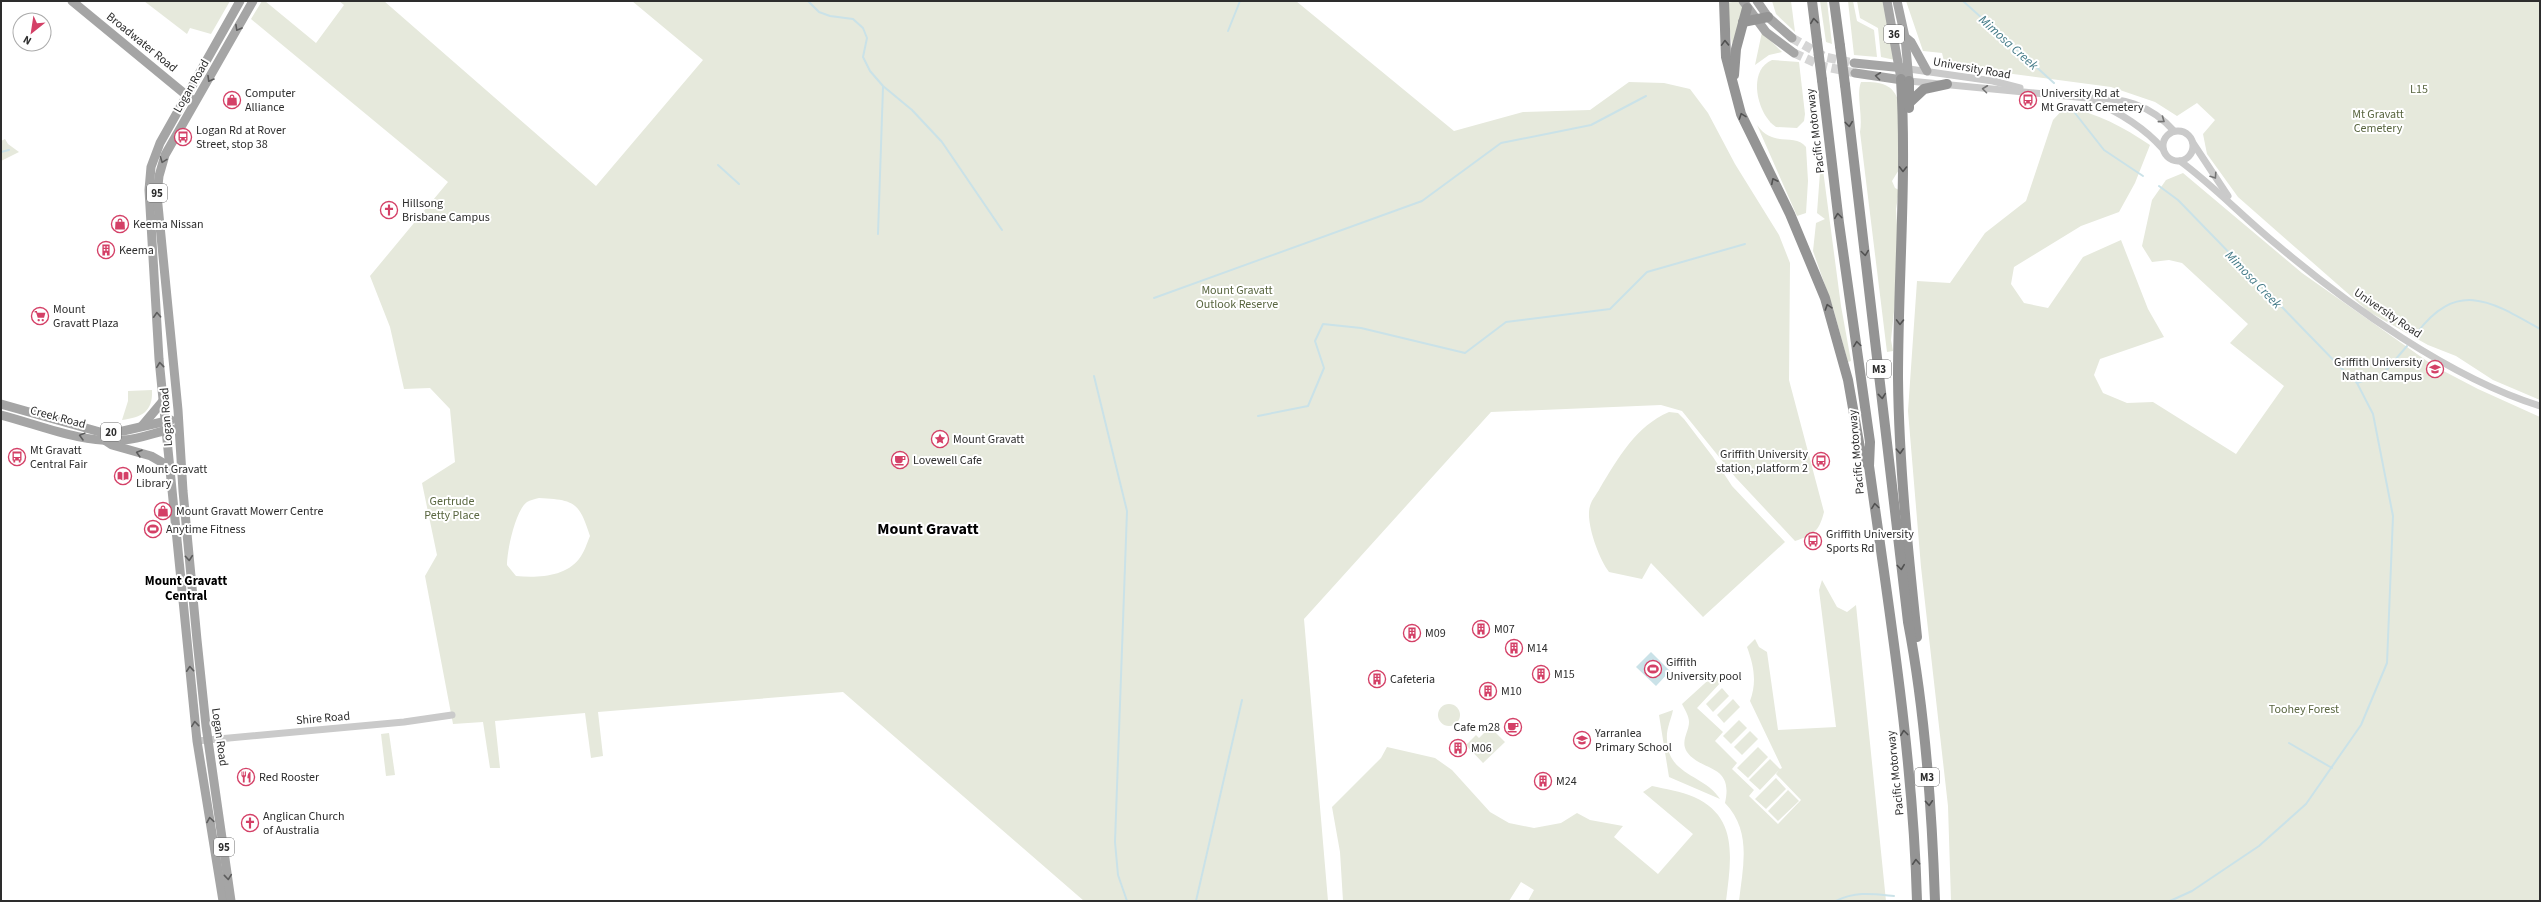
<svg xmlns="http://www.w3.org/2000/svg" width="2541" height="902" font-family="'Source Sans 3',sans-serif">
	<rect width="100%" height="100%" fill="#fff"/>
	<!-- green -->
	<g fill="#e6e9dc" fill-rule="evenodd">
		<path d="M144 1H230L211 34 190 28 187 34Z"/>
		<path d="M262 1H265L316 43 344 5 339 1H384L596 186 703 60 632 1H1296L1454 131 1523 112 1590 110 1629 82 1664 83 1690 89 1708 113 1735 164 1779 235 1790 263 1789 380 1824 512C1819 532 1813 535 1795 541L1736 478 1682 411 1661 405 1491 412 1304 619 1328 901H1084L843 692 598 712 603 756 591 758 585 713 495 721 500 768H490L483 722 453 724 425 576 437 555 422 483 455 462 450 409 430 388 404 389 390 327 370 276 448 182 251 19ZM539 498C575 500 579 502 590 536 587 543 584 553 579 559 565 577 537 578 516 576L507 565C507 551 515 511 527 502 530 500 535 499 539 498Z"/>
		<path d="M1739 1 1743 8 1732 45 1726 3Z"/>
		<path d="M1772 1H1791L1795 32 1776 14Z"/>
		<path d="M1820 1H1827L1832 44 1826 42Z"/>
		<path d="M1848 1H1853L1857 21 1874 30 1877 57 1854 55Z"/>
		<path d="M1857 1H1884L1895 60 1881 57 1878 28 1860 18Z"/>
		<path d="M1906 1H2540V400L2493 380 2456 356 2428 345 2369 312 2238 197 2207 154 2203 134 2215 120 2197 103 2177 116 2155 102 2111 87 1945 65 1942 53 1923 51Z"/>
		<path d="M1762 32 1782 52 1769 55 1755 65Z"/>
		<path d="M1772 60 1799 62 1805 114 1804 121 1797 128 1776 127C1758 116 1746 71 1772 60Z"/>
		<path d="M1861 82C1877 82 1892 82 1898 100L1900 168 1892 181 1895 188 1899 190 1896 209 1898 242 1895 302 1891 340 1893 351 1887 352 1860 132C1863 116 1856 94 1861 82Z"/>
		<path d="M2065 107C2098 113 2123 127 2150 145L2135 183 2119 212 2081 226 2014 267 2011 284 2024 303 2048 308 2083 257 2121 240 2148 309 2164 337 2100 359 2094 375 2103 393 2127 403 2153 402 2236 454 2284 386 2230 343 2248 324 2182 263 2169 260 2152 262 2142 246 2152 200 2166 180 2183 173 2302 273 2434 366 2478 389 2540 417V901H1951L1948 806 1921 567 1908 411 1917 281 1950 283 1985 233 2026 201 2053 120Z"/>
		<path d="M1816 117 1841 306 1851 361 1848 362 1833 308 1813 251 1816 223 1825 219 1817 213 1820 172Z"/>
		<path d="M1757 125C1774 149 1795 132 1806 147L1808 181 1806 213 1797 216Z"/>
		<path d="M5 139 8 144 19 152 1 161V141Z"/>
		<path d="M152 390C153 412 142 417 122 420L128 401V391Z"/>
		<path d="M1669 412 1678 413 1684 419 1713 457 1732 486 1785 542 1703 617 1651 563 1642 579 1609 572C1599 559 1585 522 1590 506 1592 499 1597 494 1600 488 1618 458 1636 426 1669 412Z"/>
		<path d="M1822 580 1837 607 1847 612 1856 605 1886 901H1739C1743 866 1752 831 1725 803 1734 763 1701 772 1687 752 1680 741 1689 732 1689 722 1689 716 1685 710 1682 704L1715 674 1722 681 1697 708 1723 732 1715 741 1737 763 1732 769 1754 790 1749 796 1778 824 1801 800 1776 774 1779 770 1760 790 1749 780 1770 759 1780 769 1782 768 1750 701C1757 682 1754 666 1747 647L1755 639 1759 647 1767 652 1778 730 1836 727 1819 590Z"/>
		<path d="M1722 688 1729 696 1713 712 1706 704Z"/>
		<path d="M1733 699 1740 707 1724 723 1717 715Z"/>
		<circle cx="1449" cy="715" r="11"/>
		<path d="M1673 710C1671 720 1666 729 1667 740 1668 776 1704 774 1720 799L1669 777 1659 715Z"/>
		<path d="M1739 720 1747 728 1731 744 1723 736Z"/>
		<path d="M1490 727 1505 742 1483 763 1466 745 1476 735 1479 738Z"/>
		<path d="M1750 731 1758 739 1742 755 1734 747Z"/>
		<path d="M389 733 395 775 386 776 381 734Z"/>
		<path d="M1387 747 1435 758 1452 770 1490 812 1509 823 1534 828 1561 823 1577 813 1590 820 1623 826 1614 837 1658 874 1693 834 1643 792 1652 786C1665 789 1681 791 1694 797 1739 817 1731 860 1726 901H1528L1534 890 1521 882 1509 901H1343L1340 852 1332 807 1381 758Z"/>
		<path d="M1758 747 1768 757 1748 778 1737 768Z"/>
		<path d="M1776 778 1786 789 1766 809 1755 799Z"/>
		<path d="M1788 790 1799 801 1778 821 1768 811Z"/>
	</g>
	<!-- water -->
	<path fill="#cae2e8" d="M1651 652 1670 671 1656 686 1636 667Z"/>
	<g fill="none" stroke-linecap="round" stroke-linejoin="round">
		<!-- stream -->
		<g stroke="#cae2e8" stroke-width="2">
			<path d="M808 1 819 12 830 16 853 19 863 28 867 38 863 57 870 71 883 86 912 110 942 142 1002 230"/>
			<path d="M1963 1 2054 83"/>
			<path d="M1228 31 1240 1"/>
			<path d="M2071 108 2104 150 2143 176"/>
			<path d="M1 152 9 150"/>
			<path d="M718 165 739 184"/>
			<path d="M2159 186 2178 200 2347 374"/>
			<path d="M878 234 883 87"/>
			<path d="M1154 298 1422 201 1501 143 1591 125 1646 96"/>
			<path d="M2416 334C2457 279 2491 301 2540 329"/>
			<path d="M1094 376 1127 511 1115 842 1118 875 1127 901"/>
			<path d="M2355 381 2357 383 2383 374 2407 346"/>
			<path d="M1258 416 1308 406 1324 368 1315 341 1323 324 1361 328 1465 353 1506 322 1610 309 1647 272 1745 244"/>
			<path d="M2289 743 2332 768"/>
			<path d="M1196 901 1242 700"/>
			<path d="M1836 901C1856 891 1873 894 1894 896"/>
			<path d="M2170 901 2192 891 2259 846 2306 804 2361 725 2387 663 2393 516 2373 414 2357 383"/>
		</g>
		<!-- major-tunnel -->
		<g stroke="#d5d5d5" stroke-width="9" stroke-dasharray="9 4.5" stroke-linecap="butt">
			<path d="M1792 38 1825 57 1854 63"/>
			<path d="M1794 53 1822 66 1855 73"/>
		</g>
		<!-- minor -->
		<g stroke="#cacaca" stroke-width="7">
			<path d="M1909 69 1993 81 2020 88"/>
			<path d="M1909 81 2087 98C2121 97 2150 104 2174 131"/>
			<path d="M2089 99C2117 111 2143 126 2163 149"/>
			<circle cx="2178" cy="146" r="15"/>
			<path d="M2193 143 2228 196"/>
			<path d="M2180 161C2214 186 2243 217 2276 244 2348 305 2450 378 2540 406"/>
			<path d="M197 741 404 722 452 715"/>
		</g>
		<!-- major -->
		<g stroke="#a5a5a5" stroke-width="9">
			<path d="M72 1 191 99"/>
			<path d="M1743 1 1766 32 1794 53"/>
			<path d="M1757 1 1768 17 1792 38"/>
			<path d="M1887 1 1901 79"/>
			<path d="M1905 37 1911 42 1927 71"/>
			<path d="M1854 63 1904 68"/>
			<path d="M1855 73 1909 81 1905 37 1897 1"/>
			<path d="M1 404 100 432 123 431 171 420"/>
			<path d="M1 415C40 425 83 444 124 440 141 439 156 432 172 429"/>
			<path d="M142 426 163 401"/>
			<path d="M106 441 112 445 151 456 170 467"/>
			<path d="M223 901 197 741 159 359 149 190 151 167 160 143 240 1"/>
			<path d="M231 901 206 726 197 640 183 491 178 410 157 195 159 176 165 155 253 1"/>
		</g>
		<!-- highway -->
		<g stroke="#949494" stroke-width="10">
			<path d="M1724 1 1726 57 1741 114 1790 214 1825 298 1848 380 1860 448 1868 465"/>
			<path d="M1812 1 1817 41"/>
			<path d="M1834 1 1840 46"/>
			<path d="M1743 22 1768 17"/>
			<path d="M1734 75 1736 49 1747 8"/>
			<path d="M1901 79C1907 179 1898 278 1898 378 1899 465 1908 551 1917 637"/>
			<path d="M1822 80 1839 223 1870 442 1869 466C1889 610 1913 755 1917 901"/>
			<path d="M1845 85 1908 622C1925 710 1932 811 1935 901"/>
			<path d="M1909 103 1924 89 1947 84"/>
			<path d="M1909 108V81"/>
		</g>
		<!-- highway-bridge -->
		<g stroke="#949494" stroke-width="10">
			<path d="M1817 41 1822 80"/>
			<path d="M1840 46 1845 85"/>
		</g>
	</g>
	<!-- one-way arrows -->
	<defs><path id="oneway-chevron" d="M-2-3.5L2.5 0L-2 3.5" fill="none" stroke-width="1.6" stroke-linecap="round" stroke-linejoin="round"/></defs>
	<g stroke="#515151">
		<use href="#oneway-chevron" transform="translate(1814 21) rotate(-97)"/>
		<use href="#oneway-chevron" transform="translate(1725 43) rotate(-92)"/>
		<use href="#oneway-chevron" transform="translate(1742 116) rotate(-110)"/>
		<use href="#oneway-chevron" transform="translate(1849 124) rotate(83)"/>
		<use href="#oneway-chevron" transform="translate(1903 169) rotate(91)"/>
		<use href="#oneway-chevron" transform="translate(1774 181) rotate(-116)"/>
		<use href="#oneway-chevron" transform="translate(1838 216) rotate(-97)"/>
		<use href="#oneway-chevron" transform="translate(1865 253) rotate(82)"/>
		<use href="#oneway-chevron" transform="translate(1828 307) rotate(-108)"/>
		<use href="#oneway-chevron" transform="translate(1900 322) rotate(91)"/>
		<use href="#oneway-chevron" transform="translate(1857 344) rotate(-98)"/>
		<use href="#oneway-chevron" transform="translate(1882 396) rotate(84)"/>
		<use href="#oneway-chevron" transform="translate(1900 451) rotate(87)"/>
		<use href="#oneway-chevron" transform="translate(1875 506) rotate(-98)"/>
		<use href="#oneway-chevron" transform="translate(1901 567) rotate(83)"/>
		<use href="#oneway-chevron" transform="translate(1904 733) rotate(-97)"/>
		<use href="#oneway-chevron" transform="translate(1929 803) rotate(86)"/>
		<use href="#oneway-chevron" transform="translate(1916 862) rotate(-93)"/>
	</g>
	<g stroke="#5d5d5d">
		<use href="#oneway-chevron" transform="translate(238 28) rotate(119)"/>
		<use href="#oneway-chevron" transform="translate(1878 76) rotate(-173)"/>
		<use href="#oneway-chevron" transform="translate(210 79) rotate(120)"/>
		<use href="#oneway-chevron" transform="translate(163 160) rotate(111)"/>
		<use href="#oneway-chevron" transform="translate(157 315) rotate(-93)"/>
		<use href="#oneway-chevron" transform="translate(160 365) rotate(-96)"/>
		<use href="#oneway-chevron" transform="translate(82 436) rotate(-165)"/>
		<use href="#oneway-chevron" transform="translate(139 453) rotate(-164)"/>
		<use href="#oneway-chevron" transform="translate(189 558) rotate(85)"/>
		<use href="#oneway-chevron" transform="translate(190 669) rotate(-94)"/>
		<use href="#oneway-chevron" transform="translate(195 724) rotate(-96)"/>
		<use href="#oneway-chevron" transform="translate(210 820) rotate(-99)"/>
		<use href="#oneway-chevron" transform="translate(228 877) rotate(84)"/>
	</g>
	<g stroke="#747474">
		<use href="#oneway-chevron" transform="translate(1985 89) rotate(-173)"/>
		<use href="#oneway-chevron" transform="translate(2162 120) rotate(36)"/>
		<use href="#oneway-chevron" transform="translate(2214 176) rotate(56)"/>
	</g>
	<!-- icons -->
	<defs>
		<g id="shop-ring" transform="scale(0.9)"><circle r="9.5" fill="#fff" stroke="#d44067" stroke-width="1.5"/><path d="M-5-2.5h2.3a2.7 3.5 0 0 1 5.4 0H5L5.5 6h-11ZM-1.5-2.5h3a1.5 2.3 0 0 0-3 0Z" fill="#d44067"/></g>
		<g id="bus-ring" transform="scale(0.9)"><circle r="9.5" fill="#fff" stroke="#d44067" stroke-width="1.5"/><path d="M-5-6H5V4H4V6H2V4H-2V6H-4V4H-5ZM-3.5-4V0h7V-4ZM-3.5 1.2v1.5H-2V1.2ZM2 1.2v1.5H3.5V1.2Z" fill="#d44067"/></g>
		<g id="church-ring" transform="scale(0.9)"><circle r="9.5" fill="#fff" stroke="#d44067" stroke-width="1.5"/><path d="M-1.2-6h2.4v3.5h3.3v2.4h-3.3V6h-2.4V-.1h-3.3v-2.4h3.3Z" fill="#d44067"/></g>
		<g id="building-ring" transform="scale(0.9)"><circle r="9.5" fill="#fff" stroke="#d44067" stroke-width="1.5"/><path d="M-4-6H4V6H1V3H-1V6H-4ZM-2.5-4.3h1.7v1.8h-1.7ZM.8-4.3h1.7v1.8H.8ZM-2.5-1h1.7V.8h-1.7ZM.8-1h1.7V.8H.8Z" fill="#d44067"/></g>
		<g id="supermarket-ring" transform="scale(0.9)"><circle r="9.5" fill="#fff" stroke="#d44067" stroke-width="1.5"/><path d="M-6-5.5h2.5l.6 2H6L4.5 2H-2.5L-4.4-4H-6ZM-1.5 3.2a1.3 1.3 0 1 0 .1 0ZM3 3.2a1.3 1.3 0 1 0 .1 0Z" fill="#d44067"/></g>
		<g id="university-ring" transform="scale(0.9)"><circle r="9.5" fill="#fff" stroke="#d44067" stroke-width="1.5"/><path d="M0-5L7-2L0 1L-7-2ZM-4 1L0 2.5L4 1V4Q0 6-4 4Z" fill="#d44067"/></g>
		<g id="sight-ring" transform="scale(0.9)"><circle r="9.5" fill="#fff" stroke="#d44067" stroke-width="1.5"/><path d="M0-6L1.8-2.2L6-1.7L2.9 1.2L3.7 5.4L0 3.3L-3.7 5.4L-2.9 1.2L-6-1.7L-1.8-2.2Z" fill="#d44067"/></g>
		<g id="cafe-ring" transform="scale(0.9)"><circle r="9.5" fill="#fff" stroke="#d44067" stroke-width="1.5"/><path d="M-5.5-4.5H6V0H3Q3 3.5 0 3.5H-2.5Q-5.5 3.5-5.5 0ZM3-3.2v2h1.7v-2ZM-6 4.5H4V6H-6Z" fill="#d44067"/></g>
		<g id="library-ring" transform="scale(0.9)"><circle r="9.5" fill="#fff" stroke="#d44067" stroke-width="1.5"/><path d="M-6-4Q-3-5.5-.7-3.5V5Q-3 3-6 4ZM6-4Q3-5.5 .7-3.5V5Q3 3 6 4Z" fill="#d44067"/></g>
		<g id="stadium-ring" transform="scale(0.9)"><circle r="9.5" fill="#fff" stroke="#d44067" stroke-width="1.5"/><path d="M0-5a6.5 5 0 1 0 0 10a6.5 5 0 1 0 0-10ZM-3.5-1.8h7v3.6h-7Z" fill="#d44067"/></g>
		<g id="school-ring" transform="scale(0.9)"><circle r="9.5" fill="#fff" stroke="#d44067" stroke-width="1.5"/><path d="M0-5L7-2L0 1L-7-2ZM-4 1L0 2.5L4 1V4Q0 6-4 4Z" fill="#d44067"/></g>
		<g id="restaurant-ring" transform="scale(0.9)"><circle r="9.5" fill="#fff" stroke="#d44067" stroke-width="1.5"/><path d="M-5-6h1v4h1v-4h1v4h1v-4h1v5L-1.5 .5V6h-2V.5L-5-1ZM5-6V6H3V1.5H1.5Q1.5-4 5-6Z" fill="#d44067"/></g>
	</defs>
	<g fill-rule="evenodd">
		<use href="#shop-ring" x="232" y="100"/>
		<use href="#bus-ring" x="2028" y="100"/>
		<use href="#bus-ring" x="183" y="137"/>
		<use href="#church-ring" x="389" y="210"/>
		<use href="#shop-ring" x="120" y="224"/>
		<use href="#building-ring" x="106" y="250"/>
		<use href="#supermarket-ring" x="40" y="316"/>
		<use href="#university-ring" x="2435" y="369"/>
		<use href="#sight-ring" x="940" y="439"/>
		<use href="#bus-ring" x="17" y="457"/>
		<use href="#cafe-ring" x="900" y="460"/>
		<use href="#bus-ring" x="1821" y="461"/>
		<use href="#library-ring" x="123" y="476"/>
		<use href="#shop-ring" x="163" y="511"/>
		<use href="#stadium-ring" x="153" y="529"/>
		<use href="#bus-ring" x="1813" y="541"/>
		<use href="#building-ring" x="1481" y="629"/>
		<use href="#building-ring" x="1412" y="633"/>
		<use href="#building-ring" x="1514" y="648"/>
		<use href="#stadium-ring" x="1653" y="669"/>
		<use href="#building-ring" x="1541" y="674"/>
		<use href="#building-ring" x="1377" y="679"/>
		<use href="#building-ring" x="1488" y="691"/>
		<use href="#cafe-ring" x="1513" y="727"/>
		<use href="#school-ring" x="1582" y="740"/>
		<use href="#building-ring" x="1458" y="748"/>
		<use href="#restaurant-ring" x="246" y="777"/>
		<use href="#building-ring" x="1543" y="781"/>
		<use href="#church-ring" x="250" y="823"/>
	</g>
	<g text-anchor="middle" stroke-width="4" stroke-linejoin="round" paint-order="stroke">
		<!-- shield labels -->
		<g fill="#fff" stroke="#6c6c6c" stroke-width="1">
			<rect x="1884" y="25" width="20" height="18" rx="3"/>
			<rect x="147" y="184" width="20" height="18" rx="3"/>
			<rect x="1867" y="360" width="24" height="18" rx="3"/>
			<rect x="101" y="423" width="20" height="18" rx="3"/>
			<rect x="1915" y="768" width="24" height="18" rx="3"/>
			<rect x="214" y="838" width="20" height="18" rx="3"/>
		</g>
		<g font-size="11" font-weight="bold" fill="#2d2d2d">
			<text x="1894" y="38">36</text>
			<text x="157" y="197">95</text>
			<text x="1879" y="373">M3</text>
			<text x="111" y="436">20</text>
			<text x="1927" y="781">M3</text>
			<text x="224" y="851">95</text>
		</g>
		<!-- street labels -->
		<g font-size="12" fill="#2d2d2d" stroke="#fff">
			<text transform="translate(142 42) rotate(39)" y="4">Broadwater Road</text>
			<text transform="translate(1972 68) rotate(10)" y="4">University Road</text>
			<text transform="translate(191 86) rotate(-60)" y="4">Logan Road</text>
			<text transform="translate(1815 131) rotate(-97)" y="4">Pacific Motorway</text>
			<text transform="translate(2388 313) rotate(34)" y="4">University Road</text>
			<text transform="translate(58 417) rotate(15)" y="4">Creek Road</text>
			<text transform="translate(166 417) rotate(-94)" y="4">Logan Road</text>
			<text transform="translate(1856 452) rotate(-95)" y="4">Pacific Motorway</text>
			<text transform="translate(323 718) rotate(-5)" y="4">Shire Road</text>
			<text transform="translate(220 737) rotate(82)" y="4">Logan Road</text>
			<text transform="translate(1895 773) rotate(-96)" y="4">Pacific Motorway</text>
		</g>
		<!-- park labels -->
		<g font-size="12" fill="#58653f" stroke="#fff">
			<text x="2419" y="93">L15</text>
			<text x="2378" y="118">Mt Gravatt<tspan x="2378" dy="14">Cemetery</tspan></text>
			<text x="1237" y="294">Mount Gravatt<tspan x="1237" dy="14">Outlook Reserve</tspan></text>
			<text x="452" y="505">Gertrude<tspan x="452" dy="14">Petty Place</tspan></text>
			<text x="2304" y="713">Toohey Forest</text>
		</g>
		<!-- poi labels -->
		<g font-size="12" fill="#2d2d2d" stroke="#fff" text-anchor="start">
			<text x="245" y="97">Computer<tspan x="245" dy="14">Alliance</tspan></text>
			<text x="2041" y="97">University Rd at<tspan x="2041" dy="14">Mt Gravatt Cemetery</tspan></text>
			<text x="196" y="134">Logan Rd at Rover<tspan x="196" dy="14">Street, stop 38</tspan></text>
			<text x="402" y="207">Hillsong<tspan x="402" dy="14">Brisbane Campus</tspan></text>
			<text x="133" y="228">Keema Nissan</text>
			<text x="119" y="254">Keema</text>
			<text x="53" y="313">Mount<tspan x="53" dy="14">Gravatt Plaza</tspan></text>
			<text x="2422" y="366" text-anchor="end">Griffith University<tspan x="2422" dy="14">Nathan Campus</tspan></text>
			<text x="953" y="443">Mount Gravatt</text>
			<text x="30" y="454">Mt Gravatt<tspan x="30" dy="14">Central Fair</tspan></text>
			<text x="1808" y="458" text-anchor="end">Griffith University<tspan x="1808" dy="14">station, platform 2</tspan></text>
			<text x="913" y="464">Lovewell Cafe</text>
			<text x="136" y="473">Mount Gravatt<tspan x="136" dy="14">Library</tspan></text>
			<text x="176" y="515">Mount Gravatt Mowerr Centre</text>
			<text x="166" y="533">Anytime Fitness</text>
			<text x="1826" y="538">Griffith University<tspan x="1826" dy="14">Sports Rd</tspan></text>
			<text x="1494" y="633">M07</text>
			<text x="1425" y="637">M09</text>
			<text x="1527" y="652">M14</text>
			<text x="1666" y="666">Giffith<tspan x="1666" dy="14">University pool</tspan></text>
			<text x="1554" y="678">M15</text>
			<text x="1390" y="683">Cafeteria</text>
			<text x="1501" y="695">M10</text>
			<text x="1500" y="731" text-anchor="end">Cafe m28</text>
			<text x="1595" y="737">Yarranlea<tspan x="1595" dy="14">Primary School</tspan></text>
			<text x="1471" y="752">M06</text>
			<text x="259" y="781">Red Rooster</text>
			<text x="1556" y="785">M24</text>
			<text x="263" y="820">Anglican Church<tspan x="263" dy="14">of Australia</tspan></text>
		</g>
		<!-- water labels -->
		<g font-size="13" font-style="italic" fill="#437a87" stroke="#fff">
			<text transform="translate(2009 42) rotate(42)" y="5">Mimosa Creek</text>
			<text transform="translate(2254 279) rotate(46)" y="5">Mimosa Creek</text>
		</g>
		<!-- neighbourhood labels -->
		<g font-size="13" font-weight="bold" fill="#000" stroke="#fff">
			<text x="186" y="585">Mount Gravatt<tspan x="186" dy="15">Central</tspan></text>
		</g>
		<!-- district labels -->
		<g font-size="16" font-weight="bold" fill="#000" stroke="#fff">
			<text x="928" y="534">Mount Gravatt</text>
		</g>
	</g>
	<!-- border -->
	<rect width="2541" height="902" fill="none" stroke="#2d2d2d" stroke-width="4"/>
	<!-- north arrow -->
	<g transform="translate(32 32) rotate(210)"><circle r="19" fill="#ffffff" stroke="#ababab"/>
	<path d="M0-3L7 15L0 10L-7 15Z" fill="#d44067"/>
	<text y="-6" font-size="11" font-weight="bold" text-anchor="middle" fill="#2d2d2d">N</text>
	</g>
</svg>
